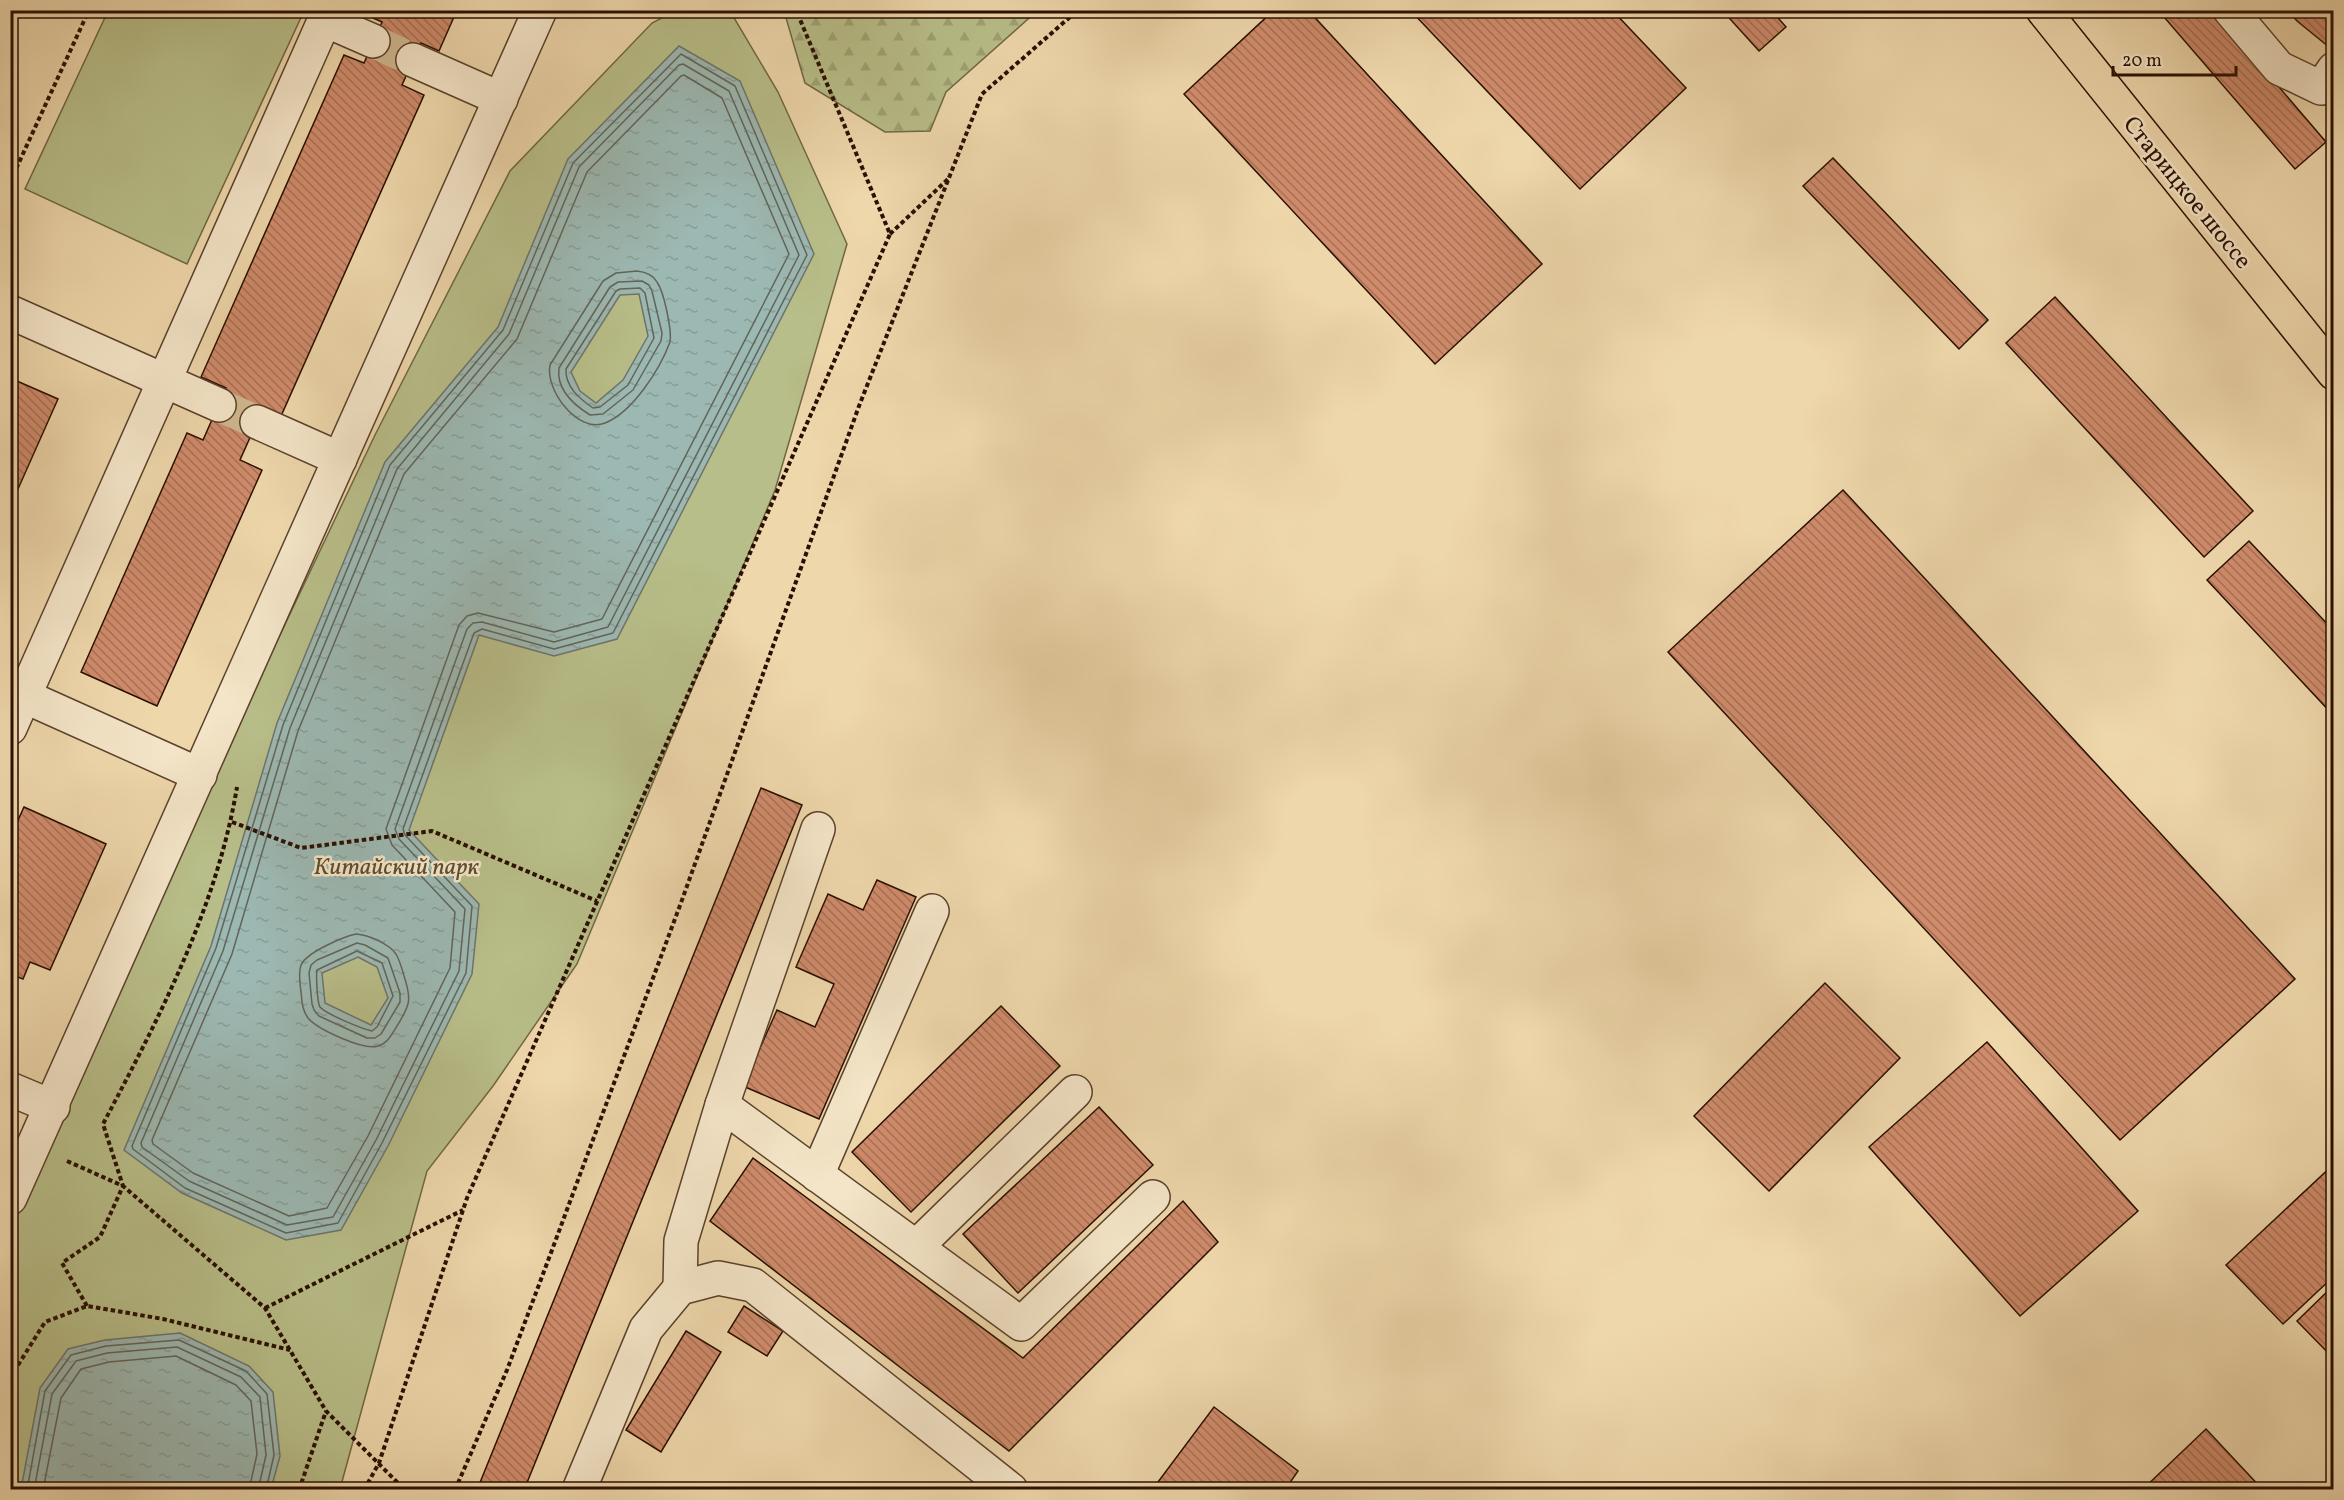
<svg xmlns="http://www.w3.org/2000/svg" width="2344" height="1500" font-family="Vollkorn,serif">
	<defs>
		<pattern id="forest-firs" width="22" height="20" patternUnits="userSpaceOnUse" patternTransform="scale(1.5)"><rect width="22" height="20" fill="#b8be89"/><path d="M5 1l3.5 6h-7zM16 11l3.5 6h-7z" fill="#9ea274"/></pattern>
		<pattern id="water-ripples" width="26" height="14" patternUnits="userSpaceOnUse" patternTransform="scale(1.5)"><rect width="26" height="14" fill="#9cb8b2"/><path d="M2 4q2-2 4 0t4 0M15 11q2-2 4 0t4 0" fill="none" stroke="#869d97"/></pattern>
		<pattern id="building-back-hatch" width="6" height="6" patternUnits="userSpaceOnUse" patternTransform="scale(1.5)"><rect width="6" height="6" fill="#cf8b6b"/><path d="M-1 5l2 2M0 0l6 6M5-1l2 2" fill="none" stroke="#a87056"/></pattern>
	</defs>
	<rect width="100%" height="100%" fill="#eed7ab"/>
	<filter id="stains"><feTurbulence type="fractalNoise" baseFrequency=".00333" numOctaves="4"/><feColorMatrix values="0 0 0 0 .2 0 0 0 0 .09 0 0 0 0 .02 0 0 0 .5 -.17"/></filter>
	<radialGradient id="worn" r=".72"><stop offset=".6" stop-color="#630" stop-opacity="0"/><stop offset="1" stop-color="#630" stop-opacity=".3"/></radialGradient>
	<!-- forest -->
	<path fill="url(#forest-firs)" stroke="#706644" stroke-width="1.5" d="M784 11V10L1037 11 946 92 930 131 885 132 805 83Z"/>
	<!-- park -->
	<g fill="#b8be89" stroke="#706644" stroke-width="1.5">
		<path d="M108 11H304L187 264 25 189Z"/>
		<path d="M675 11H730L778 92 847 244 775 490 577 964 493 1086 427 1171 340 1489 11 1490V1223L48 1133 202 799 375 435 510 171 652 23Z"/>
	</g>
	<!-- water -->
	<g fill="url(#water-ripples)" stroke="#6e746b" stroke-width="1.5" fill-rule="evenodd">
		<path d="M679 46 740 81 814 254 617 639 554 656 479 635 409 830 479 904 472 974 388 1146 341 1230 286 1240 182 1193 124 1150 211 946 277 723 385 462 498 327 568 159ZM639 294 648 336 623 380 596 403 580 391 571 372 620 295ZM358 957 377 967 388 998 371 1025 325 1003 322 973Z"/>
		<path d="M180 1333 249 1366 273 1392 280 1456 271 1489H21L40 1388 68 1349 105 1340Z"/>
	</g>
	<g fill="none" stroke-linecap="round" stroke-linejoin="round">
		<!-- shore -->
		<g stroke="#626459" stroke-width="1.5">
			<path d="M681 54 735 86 807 255 613 633 554 649 482 629 474 633 403 829 405 835 472 906 466 973 382 1143 338 1223 286 1233 185 1188 133 1149 132 1146 216 948 283 725 390 465 503 330 573 163Z"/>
			<path d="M683 64 729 91 799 255 608 627 554 642 482 622 473 623 467 629 395 829 399 839 465 909 459 971 376 1140 333 1217 287 1225 189 1181 142 1147 141 1143 223 951 290 728 397 469 509 334 579 167 679 65Z"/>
			<path d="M684 75 722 98 789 254 602 619 554 632 478 613 467 616 459 625 386 829 392 845 455 912 450 968 368 1136 327 1208 289 1216 193 1173 153 1144 152 1140 232 954 298 731 404 474 517 339 587 172 681 76Z"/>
			<path d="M637 271C645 272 653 274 657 282 664 292 672 330 670 342 660 369 633 412 605 423 578 434 545 390 550 365L603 281 616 273Z"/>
			<path d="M642 281 649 285 652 291 662 333 661 341 633 390 603 414 590 415C574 405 556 389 559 368L610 287 618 282Z"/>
			<path d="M640 288 645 293 654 338 628 385 600 407 593 408C580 399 565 387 566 369L616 291 620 289Z"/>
			<path d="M356 934C369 935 389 944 396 954 400 961 402 969 404 976 412 1000 410 1005 397 1026 392 1034 388 1043 378 1046 364 1051 317 1029 308 1018 302 1010 302 1001 301 992 300 983 298 973 301 965 307 952 343 937 356 934Z"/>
			<path d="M357 943 365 945 388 958 400 993V1002L381 1034 375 1038H367L319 1016 314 1010 312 1004 309 973 311 965 317 960Z"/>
			<path d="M357 951 382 963 393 996 377 1027 372 1031C362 1029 326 1014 320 1007 317 1002 316 975 317 970Z"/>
			<path d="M27 1490 45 1391 71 1355 106 1346 179 1340 246 1371 267 1394 274 1455 266 1490"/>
			<path d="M34 1490 52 1394 76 1361 107 1353 177 1347 241 1377 260 1397 266 1455 258 1490"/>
			<path d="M43 1490 61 1398 81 1369 109 1362 176 1356 236 1385 251 1401 257 1454 249 1490"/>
		</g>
	</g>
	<!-- building -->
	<g fill="url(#building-back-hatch)" stroke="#290f00" stroke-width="1.5">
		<path d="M365 10H457L439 51 421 43 402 85 424 95 281 416 257 422 240 460 262 470 157 706 81 672 187 433 203 440 226 388 201 377 344 55 364 63 382 22 364 14Z"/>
		<path d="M1274 10H1308L1542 264 1435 364 1184 94Z"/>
		<path d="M1410 10H1612L1686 88 1580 189Z"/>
		<path d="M1722 10H1771L1786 27 1759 51Z"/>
		<path d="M2158 10H2213L2326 142 2295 169Z"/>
		<path d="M2287 10H2334V41L2329 47 2297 21Z"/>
		<path d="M1833 158 1988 320 1959 349 1803 186Z"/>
		<path d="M2055 297 2253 511 2204 557 2006 343Z"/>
		<path d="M10 378 58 399 10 507Z"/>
		<path d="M1843 490 2295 979 2120 1140 1668 652Z"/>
		<path d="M2249 541 2334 631V716L2207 580Z"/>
		<path d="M761 788 802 805 524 1490H477Z"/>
		<path d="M24 807 106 844 50 970 30 962 23 979 10 974V838Z"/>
		<path d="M877 880 916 897 819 1119 743 1086 777 1010 815 1027 834 984 796 967 828 894 863 910Z"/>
		<path d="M1825 983 1900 1058 1769 1191 1694 1116Z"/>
		<path d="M1001 1006 1060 1066 911 1212 852 1152Z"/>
		<path d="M1987 1042 2138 1211 2020 1316 1869 1147Z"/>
		<path d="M1099 1107 1153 1165 1018 1293 963 1234Z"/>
		<path d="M753 1158 1023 1358 1183 1201 1218 1242 1009 1451 710 1221Z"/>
		<path d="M2334 1164V1276L2283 1324 2226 1265Z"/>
		<path d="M2334 1285V1359L2297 1321Z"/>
		<path d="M744 1306 783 1331 767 1356 728 1332Z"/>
		<path d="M686 1331 721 1352 661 1452 626 1430Z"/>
		<path d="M1214 1407 1298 1471 1285 1490H1152Z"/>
		<path d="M2206 1429 2263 1490H2142Z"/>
	</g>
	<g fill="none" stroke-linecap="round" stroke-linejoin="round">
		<!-- minor-tunnel -->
		<g stroke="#d0b991" stroke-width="33" stroke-dasharray="33 16" stroke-linecap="butt">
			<path d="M373 41 413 60"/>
			<path d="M219 405 257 422"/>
		</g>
		<!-- minor casing -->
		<g stroke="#5a412b" stroke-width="36">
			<g id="minor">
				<path d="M2230 10 2279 68 2321 88 2334 69"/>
				<path d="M325 20 373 41"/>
				<path d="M413 60 501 99"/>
				<path d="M10 312 219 405"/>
				<path d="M257 422 340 459"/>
				<path d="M24 696 200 775"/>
				<path d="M10 728 329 10"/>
				<path d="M10 1089 53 1107"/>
				<path d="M722 1105 1021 1324 1153 1197"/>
				<path d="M817 1175 932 911"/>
				<path d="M10 1198 540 10"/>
				<path d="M916 1247 1075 1092"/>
				<path d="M680 1288 681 1241 722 1105 818 829"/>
				<path d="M579 1490 646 1329 680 1288 718 1278 753 1285 1011 1490"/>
			</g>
		</g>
		<!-- major casing -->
		<g stroke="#290f00" stroke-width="36">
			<path id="major" d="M2043 10 2334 373"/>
		</g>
		<!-- path -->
		<g stroke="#290f00" stroke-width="4" stroke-dasharray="4.5 3" stroke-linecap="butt">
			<path d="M10 22 16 10"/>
			<path d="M10 182 89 10"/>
			<path d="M890 234 948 179"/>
			<path d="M232 822 301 848 432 831 597 901"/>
			<path d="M67 1161 123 1186 265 1308 326 1411 405 1490"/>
			<path d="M87 1306 62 1263 100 1237 123 1186 103 1124C159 1018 217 907 237 787"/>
			<path d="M265 1308 463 1210"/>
			<path d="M10 1378 45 1322 87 1306 163 1319 290 1350"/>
			<path d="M299 1490 326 1411"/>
			<path d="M364 1490 379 1463 467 1198 890 234 796 10"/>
			<path d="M455 1490 507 1370 552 1250 682 900 859 406 982 94 1078 10"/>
		</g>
		<!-- minor -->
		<use href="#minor" stroke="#f4e5c8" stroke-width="33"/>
		<!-- major -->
		<use href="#major" stroke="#eed7ab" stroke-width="33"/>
	</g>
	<g text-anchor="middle" stroke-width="5" stroke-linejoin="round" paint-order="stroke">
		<!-- street labels -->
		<g font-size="24" fill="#290f00" stroke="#f4e5c8">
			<text transform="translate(2188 192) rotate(51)" y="8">Старицкое шоссе</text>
		</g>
		<!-- park labels -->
		<g font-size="24" font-style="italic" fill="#5b4c30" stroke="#f4e5c8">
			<text x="396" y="874">Китайский парк</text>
		</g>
	</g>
	<!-- margin -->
	<rect width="2344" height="1500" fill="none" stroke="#eed7ab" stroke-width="36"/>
	<rect x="12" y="12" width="2320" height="1476" fill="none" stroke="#290f00" stroke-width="3"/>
	<rect x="18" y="18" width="2308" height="1464" fill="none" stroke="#290f00" stroke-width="1.5"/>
	<!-- scale -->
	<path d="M2113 66v9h123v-9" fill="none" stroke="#290f00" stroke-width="3"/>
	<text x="2122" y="66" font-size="18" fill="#290f00" stroke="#f4e5c8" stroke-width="4.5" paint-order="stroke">20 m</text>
	<rect width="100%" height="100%" filter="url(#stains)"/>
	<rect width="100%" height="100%" fill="url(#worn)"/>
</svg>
